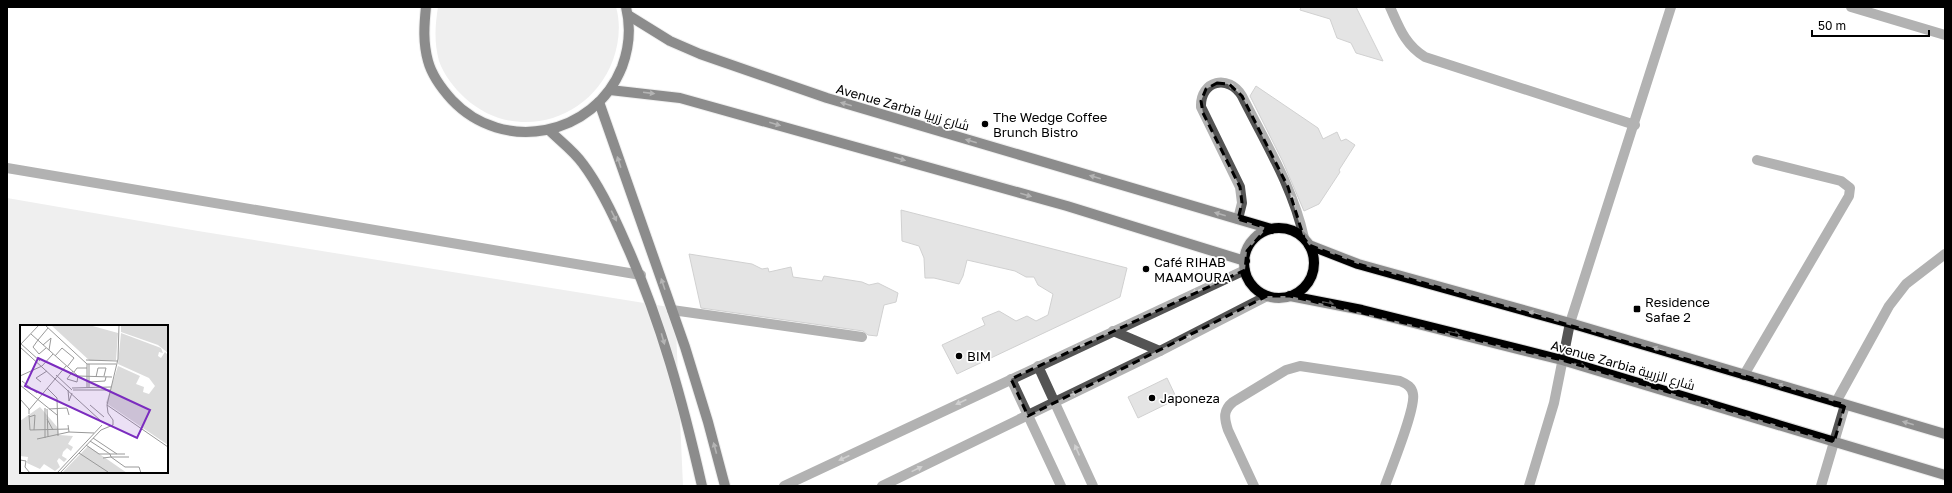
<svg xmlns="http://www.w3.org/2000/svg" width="1952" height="493" font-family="'Golos Text',Cairo,sans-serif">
	<rect width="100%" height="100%" fill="#fff"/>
	<!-- green -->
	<g fill="#dbdbdb" fill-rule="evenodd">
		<path d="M438 7H616C621 24 619 44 613 60 590 122 514 143 465 98 454 88 444 75 439 61 434 42 435 26 438 7Z"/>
		<path d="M7 198 198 231 675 308 683 486H7ZM21 326H167V472H21Z"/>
	</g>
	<!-- building -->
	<g fill="#c4c4c4" stroke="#989898">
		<path d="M1301 7H1356L1383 61 1356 53 1351 43 1337 38 1330 19 1300 10Z"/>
		<path d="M1256 86 1318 128 1323 139 1337 132 1341 141 1346 139 1355 145 1339 170 1340 172 1319 204 1304 211 1283 162 1250 96Z"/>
		<path d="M901 210 1127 268 1120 297 957 374 942 345 985 325 982 318 999 311 1016 321 1027 316 1036 321 1048 315 1053 294 1038 285 1034 277H1026L1015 271 967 260 963 276 959 284 934 278H925L924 258 919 246 902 241Z"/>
		<path d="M689 254 752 264 762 269 768 268 769 272 791 267 793 277 822 281 824 276 862 282 869 285 878 283 898 293 896 302 884 305 877 336 868 335 863 331 701 308Z"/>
		<path d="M1167 378 1177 399 1138 418 1128 397Z"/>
	</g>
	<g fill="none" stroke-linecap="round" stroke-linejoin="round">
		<!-- major casing -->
		<g stroke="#dbdbdb" stroke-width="12">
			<g id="major">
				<path d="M426 7C424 26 423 43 428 61 432 76 442 89 452 100 503 154 594 137 622 67 629 48 631 27 626 7"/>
				<path d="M628 15 670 41 700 54 827 98 1271 229"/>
				<path d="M610 90 680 98 1067 206 1245 261"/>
				<path d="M599 102 685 347 708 422 725 486"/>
				<path d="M549 130C560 141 574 151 583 164 601 188 614 216 626 244 661 321 683 403 702 486"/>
				<circle cx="1279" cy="263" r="35"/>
				<path d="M1309 245 1358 264 1570 323 1945 434"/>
				<path d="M1290 296 1362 310 1562 360 1945 475"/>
			</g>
		</g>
		<!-- minor -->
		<g stroke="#545454" stroke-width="10">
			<path d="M1390 7C1399 27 1405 45 1425 57L1635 125"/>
			<path d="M1851 7 1945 35"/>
			<path d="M7 168 641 275"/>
			<path d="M1238 219 1242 203 1240 187 1201 107C1200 80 1229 74 1242 96 1265 142 1293 187 1304 238"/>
			<path d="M672 310 862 337"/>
			<path d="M1113 331 1160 351"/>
			<path d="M1038 366 1093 486"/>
			<path d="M1744 375 1849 196 1850 188 1841 181 1757 160"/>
			<path d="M1011 379 1061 486"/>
			<path d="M1836 402 1889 306 1906 284 1945 254"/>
			<path d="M784 486 1245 270"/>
			<path d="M882 486 1160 351 1267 296"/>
			<path d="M1254 486 1228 430C1224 418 1223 410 1233 402L1286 370 1300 366 1400 381C1407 384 1412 387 1413 394 1416 408 1391 469 1385 486"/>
			<path d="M1529 486 1554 403 1570 323 1671 7"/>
			<path d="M1821 486 1845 405"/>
		</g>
		<!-- major -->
		<use href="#major" stroke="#000" stroke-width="10"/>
	</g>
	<!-- one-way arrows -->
	<defs><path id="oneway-solid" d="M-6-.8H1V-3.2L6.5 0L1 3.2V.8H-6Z"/></defs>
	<g fill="#989898">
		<use href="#oneway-solid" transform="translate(1233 87) rotate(-148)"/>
		<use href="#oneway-solid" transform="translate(1293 200) rotate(-111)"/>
		<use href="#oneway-solid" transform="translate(1197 291) rotate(155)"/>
		<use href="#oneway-solid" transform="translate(1188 337) rotate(-28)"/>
		<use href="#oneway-solid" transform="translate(1079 347) rotate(155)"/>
		<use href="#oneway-solid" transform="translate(1072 394) rotate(-26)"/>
		<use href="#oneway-solid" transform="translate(961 402) rotate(155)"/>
		<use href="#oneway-solid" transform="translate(1077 450) rotate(-114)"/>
		<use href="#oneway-solid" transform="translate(844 458) rotate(155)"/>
		<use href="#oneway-solid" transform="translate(917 469) rotate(-26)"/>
	</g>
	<g fill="#595959">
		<use href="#oneway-solid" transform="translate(649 93) rotate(7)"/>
		<use href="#oneway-solid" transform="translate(846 104) rotate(-164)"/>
		<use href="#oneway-solid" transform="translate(775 124) rotate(16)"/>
		<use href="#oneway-solid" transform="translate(971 141) rotate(-164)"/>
		<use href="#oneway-solid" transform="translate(900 159) rotate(16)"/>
		<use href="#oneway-solid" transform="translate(619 162) rotate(-108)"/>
		<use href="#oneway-solid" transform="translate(1095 177) rotate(-164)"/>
		<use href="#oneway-solid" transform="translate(1026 195) rotate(16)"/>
		<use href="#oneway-solid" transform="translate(1220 214) rotate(-164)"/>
		<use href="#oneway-solid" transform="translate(614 216) rotate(63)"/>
		<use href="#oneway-solid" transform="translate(663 284) rotate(-109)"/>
		<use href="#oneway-solid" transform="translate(1328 303) rotate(11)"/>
		<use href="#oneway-solid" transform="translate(1534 313) rotate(-164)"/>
		<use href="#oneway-solid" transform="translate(1454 333) rotate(14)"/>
		<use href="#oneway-solid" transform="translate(663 339) rotate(74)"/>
		<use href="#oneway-solid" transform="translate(1658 349) rotate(-163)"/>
		<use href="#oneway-solid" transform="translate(1580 365) rotate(17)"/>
		<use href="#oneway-solid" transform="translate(1783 386) rotate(-163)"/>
		<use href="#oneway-solid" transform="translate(1705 403) rotate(17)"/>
		<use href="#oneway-solid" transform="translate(1908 423) rotate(-164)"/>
		<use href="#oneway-solid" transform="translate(715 448) rotate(-105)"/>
	</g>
	<!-- marked area -->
	<path d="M0 0H1952V493H0ZM1217 83 1229 84 1242 96 1288 187 1304 238 1309 245 1358 264 1845 405 1834 442 1562 360 1290 296H1267L1028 416 1011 379 1245 270 1247 251 1267 228 1238 219 1242 203 1240 187 1203 113 1201 101 1206 89Z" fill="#fff" fill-opacity=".55" fill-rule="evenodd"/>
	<path fill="none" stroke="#000" stroke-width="3" stroke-dasharray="8 5" stroke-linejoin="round" d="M1217 83 1229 84 1242 96 1288 187 1304 238 1309 245 1358 264 1845 405 1834 442 1562 360 1290 296H1267L1028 416 1011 379 1245 270 1247 251 1267 228 1238 219 1242 203 1240 187 1203 113 1201 101 1206 89Z"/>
	<!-- markers -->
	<g fill="#000" stroke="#fff" stroke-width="1.5">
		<circle cx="985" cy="124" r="4"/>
		<circle cx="1146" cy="269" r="4"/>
		<rect x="1633" y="305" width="8" height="8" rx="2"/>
		<circle cx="959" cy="356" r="4"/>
		<circle cx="1152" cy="398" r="4"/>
	</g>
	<g text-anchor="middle" stroke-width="3.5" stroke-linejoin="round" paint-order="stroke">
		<!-- street labels -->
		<g font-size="13" fill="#000" stroke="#fff">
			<text transform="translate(903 107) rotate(16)" y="5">Avenue Zarbia شارع زربيا</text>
			<text transform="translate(1623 365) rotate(16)" y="5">Avenue Zarbia شارع الزربية</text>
		</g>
		<!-- poi labels -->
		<g font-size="13" fill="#000" stroke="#fff" text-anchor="start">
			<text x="993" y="122">The Wedge Coffee<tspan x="993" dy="15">Brunch Bistro</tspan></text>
			<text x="1154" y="267">Café RIHAB<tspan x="1154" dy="15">MAAMOURA</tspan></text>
			<text x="1645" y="307">Residence<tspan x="1645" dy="15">Safae 2</tspan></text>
			<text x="967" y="361">BIM</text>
			<text x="1160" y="403">Japoneza</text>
		</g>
	</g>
	<!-- overview -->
	<g transform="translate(20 325)">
		<rect width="148" height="148" fill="#fff"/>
		<path d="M31 0H69L98 8 96 35 70 36ZM101 0H148V28L138 20 101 7ZM101 8 141 23 143 28 139 27 138 31 141 33 145 27 148 30V120L86 78 98 41 120 51 116 59 124 62 123 67 129 69 135 61 129 53 98 39ZM20 82 38 103 39 110 53 111 48 119 53 122 51 126 47 123 43 127 42 131 47 134 44 137 39 133 37 136 40 142 35 146 24 139 20 144 7 138 8 132 0 131V96ZM68 121 107 148H42Z" fill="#dbdbdb"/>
		<path fill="none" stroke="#999" stroke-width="1" d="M25 0 67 39H96M11 9 58 51 92 52M18 15 13 22 19 29 26 23M18 15 28 3M0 18 20 36M0 20 19 0M23 20 31 13 29 25M0 22 81 96M35 31 42 23 54 33 47 42M66 35 97 36M69 39V62M22 41 33 29M53 46 47 54 57 57 58 51M54 47 57 43H67M36 50 52 65M0 51 22 41M76 52 78 43H86L84 51M2 56 17 68M21 57 16 53 27 46M69 57 85 56 86 52M0 60 37 90M67 62V39M27 63 37 73 38 111M52 63 91 62M48 65 49 76 52 68M53 65H90M0 74 9 84V89M70 80 84 92M87 80 148 122M25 83V113M27 84 28 112M29 84 47 83 49 90M9 85 46 41M9 90 10 105 48 104M9 92 15 90 14 105M27 94 33 105M48 100 49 107 74 108M73 113 97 129M17 114 49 107M70 116 90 129 91 132H109M66 120 79 129H105M59 128 88 147M83 133 91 132 105 142H119L121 148M0 135 6 136 5 142 10 148M37 148 82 100M40 148 81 105 93 100V95L88 88 87 80 98 34 99 0"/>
		<path fill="#7b2cbf" fill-opacity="0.15" stroke="#7b2cbf" stroke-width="2" d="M18 33 130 85 117 113 5 61Z"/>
		<rect width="148" height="148" fill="none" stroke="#000" stroke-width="2"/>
	</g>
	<!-- border -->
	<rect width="1952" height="493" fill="none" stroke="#000000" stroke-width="16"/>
	<!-- scale -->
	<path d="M1812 30v6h117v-6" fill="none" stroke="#000000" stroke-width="2"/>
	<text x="1818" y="30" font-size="12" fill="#000000" stroke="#ffffff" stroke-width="3" paint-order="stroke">50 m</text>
</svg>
